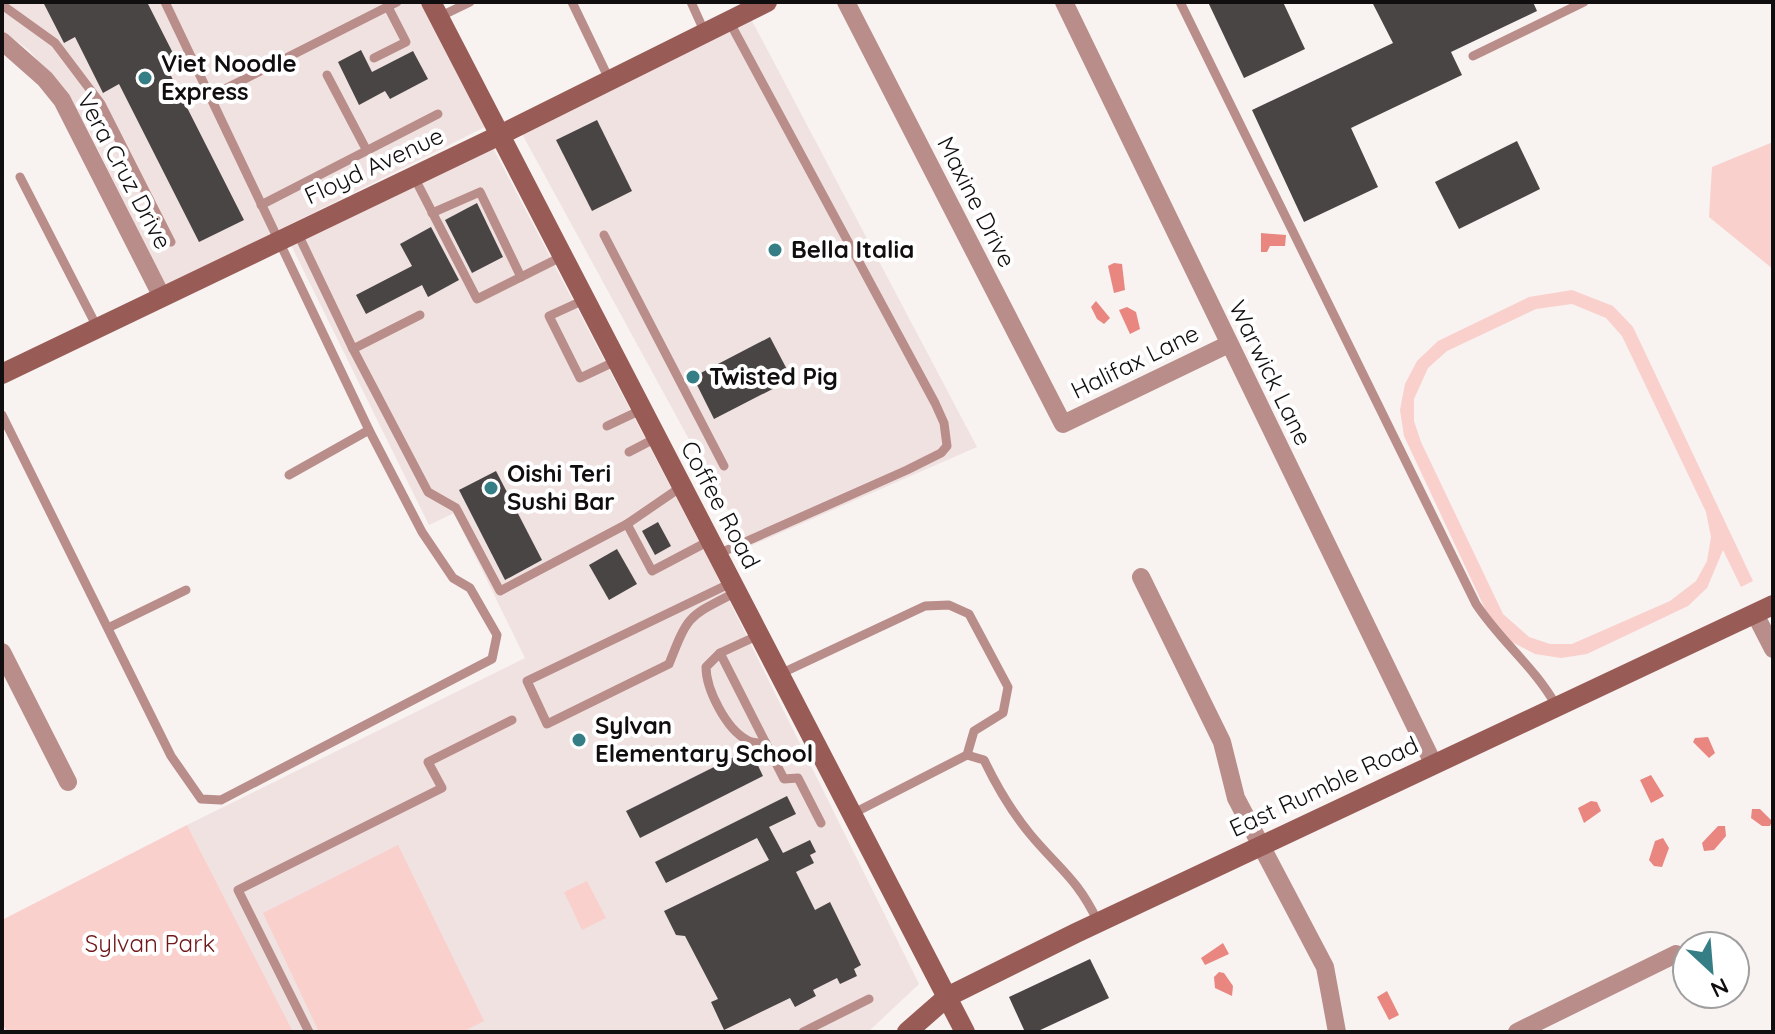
<svg xmlns="http://www.w3.org/2000/svg" width="1775" height="1034" font-family="Quicksand,sans-serif">
	<rect width="100%" height="100%" fill="#f8f2f1"/>
	<!-- built -->
	<g fill="#f0e2e1">
		<path d="M2 2H424L487 126 166 286 85 123 30 51 2 30Z"/>
		<path d="M751 19 977 447 748 547 521 132Z"/>
		<path d="M493 148 711 564 919 984 868 1032H292L187 825 525 658 454 513 429 525 291 245Z"/>
	</g>
	<!-- green -->
	<g fill="#f9d0cc" fill-rule="evenodd">
		<path d="M1773 142V269L1709 217 1712 167Z"/>
		<path d="M1572 290 1613 306 1633 327 1753 581 1741 587 1723 550 1707 588 1688 606 1587 654 1561 658 1535 654 1512 642 1487 613 1404 436 1400 410 1405 384 1417 361 1438 341 1529 297ZM1572 304 1606 318 1622 336 1706 512 1711 537 1707 561 1696 581 1670 601 1572 644H1550L1529 637 1503 614 1421 442 1414 421V399L1428 368 1447 351 1536 309Z"/>
		<path d="M187 825 293 1032H7L2 1023V920Z"/>
		<path d="M398 845 484 1021 462 1032H319L263 913Z"/>
		<path d="M587 881 606 918 582 930 564 892Z"/>
	</g>
	<!-- water -->
	<g fill="#e9867f">
		<path d="M1261 233 1286 235 1285 246H1270L1267 252H1261Z"/>
		<path d="M1114 263 1122 264 1125 290 1114 293 1108 266Z"/>
		<path d="M1096 301 1110 318 1104 324 1097 319 1091 307Z"/>
		<path d="M1127 307 1136 312 1140 329 1130 334 1119 310Z"/>
		<path d="M1708 737 1715 753 1709 758 1693 742 1695 738Z"/>
		<path d="M1651 775 1664 796 1651 803 1640 780Z"/>
		<path d="M1591 801 1597 802 1601 811 1584 823 1578 808Z"/>
		<path d="M1752 809H1760L1772 821 1770 826H1762L1751 818Z"/>
		<path d="M1718 826H1725L1726 836 1714 850 1704 851 1702 843Z"/>
		<path d="M1663 838 1669 848 1662 867 1654 866 1649 860 1655 841Z"/>
		<path d="M1223 943 1229 954 1205 965 1201 958Z"/>
		<path d="M1219 972 1224 973 1233 986 1232 996 1215 988 1214 977Z"/>
		<path d="M1387 991 1399 1015 1389 1020 1377 997Z"/>
	</g>
	<!-- building -->
	<g fill="#4a4545">
		<path d="M43 2H147L178 63 167 68 244 220 199 242 119 84 103 93 75 37 64 43Z"/>
		<path d="M1208 2H1283L1305 49 1244 78Z"/>
		<path d="M1372 2H1533L1537 11 1451 52 1462 75 1351 128 1378 187 1304 222 1252 110 1393 43Z"/>
		<path d="M361 50 372 72 413 51 428 79 390 99 385 91 359 105 338 62Z"/>
		<path d="M597 120 632 191 592 211 556 140Z"/>
		<path d="M1517 141 1540 189 1459 229 1435 182Z"/>
		<path d="M477 203 503 257 472 273 445 220Z"/>
		<path d="M431 227 459 280 428 297 422 285 366 314 356 295 412 266 400 244Z"/>
		<path d="M770 337 792 379 714 419 693 377Z"/>
		<path d="M496 471 542 560 505 580 459 490Z"/>
		<path d="M658 522 671 546 655 555 642 531Z"/>
		<path d="M617 549 637 584 609 600 589 565Z"/>
		<path d="M750 749 763 776 640 838 626 811Z"/>
		<path d="M787 796 796 814 769 827 783 853 810 840 816 852 810 855 814 863 796 872 815 910 830 902 861 965 854 969 857 976 840 984 837 978 813 990 816 996 795 1007 790 998 724 1030 711 1002 718 999 685 936 676 935 664 911 769 860 757 838 666 883 655 862Z"/>
		<path d="M1090 959 1109 998 1036 1032H1025L1009 997Z"/>
	</g>
	<g fill="none" stroke-linecap="round" stroke-linejoin="round">
		<!-- lane -->
		<g stroke="#b98d89" stroke-width="9">
			<path d="M572 2 609 79"/>
			<path d="M691 2 705 33"/>
			<path d="M1180 2 1476 604C1502 643 1534 666 1557 707"/>
			<path d="M2 5 55 43 101 104 171 242"/>
			<path d="M439 17 470 2"/>
			<path d="M1473 56 1584 2"/>
			<path d="M374 58 406 42 388 7"/>
			<path d="M327 75 367 151"/>
			<path d="M211 96 397 2"/>
			<path d="M20 177 97 327"/>
			<path d="M414 177 477 299 561 257"/>
			<path d="M261 205 438 114"/>
			<path d="M432 213 480 192 521 277"/>
			<path d="M297 232 353 349 428 492 456 508 500 591 627 524 681 487"/>
			<path d="M604 235 724 466"/>
			<path d="M584 300 549 316 580 378 616 361"/>
			<path d="M353 349 420 315"/>
			<path d="M2 415 171 756 201 799 221 800 492 659 497 635 470 588 453 578 422 532 369 430 165 2"/>
			<path d="M607 426 641 410"/>
			<path d="M629 452 656 438"/>
			<path d="M289 475 369 430"/>
			<path d="M627 524 652 571 709 541"/>
			<path d="M718 554 907 470 941 453 947 446 944 423 935 403 729 21"/>
			<path d="M731 583 527 681 547 724 669 664C689 613 688 617 736 592"/>
			<path d="M110 627 186 590"/>
			<path d="M759 635 720 653 706 667C706 689 726 729 747 740 752 743 761 743 766 743"/>
			<path d="M720 653 784 779 798 778 821 823"/>
			<path d="M780 674 925 606 949 605 969 614 1008 687 1003 713 974 731 967 755 852 814"/>
			<path d="M967 755 984 760C997 787 1011 811 1030 834 1059 869 1077 878 1098 922"/>
			<path d="M309 1032 238 890 442 788 428 762 512 720"/>
			<path d="M803 1032 869 999"/>
		</g>
		<!-- street -->
		<g stroke="#b98d89" stroke-width="18">
			<path d="M846 2 1063 424 1229 344"/>
			<path d="M1064 2 1434 765"/>
			<path d="M2 41 45 79 62 100 161 295"/>
			<path d="M1141 577 1222 742 1236 798 1325 967 1337 1032"/>
			<path d="M1755 614 1773 649"/>
			<path d="M2 652 68 782"/>
			<path d="M1517 1032 1676 954"/>
		</g>
		<!-- secondary -->
		<g stroke="#995b56" stroke-width="20">
			<path d="M431 2 965 1032"/>
			<path d="M2 374 500 135 767 2"/>
			<path d="M907 1032 947 997 1076 933 1773 605"/>
		</g>
	</g>
	<!-- markers -->
	<g fill="#367e85" stroke="#fff" stroke-width="3">
		<circle cx="145" cy="78" r="8"/>
		<circle cx="775" cy="250" r="8"/>
		<circle cx="693" cy="377" r="8"/>
		<circle cx="491" cy="488" r="8"/>
		<circle cx="579" cy="740" r="8"/>
	</g>
	<g text-anchor="middle" stroke-width="8" stroke-linejoin="round" paint-order="stroke">
		<!-- poi labels -->
		<g font-size="24" font-weight="bold" fill="#100e0e" stroke="#fff" text-anchor="start">
			<text x="161" y="72">Viet Noodle<tspan x="161" dy="28">Express</tspan></text>
			<text x="791" y="258">Bella Italia</text>
			<text x="709" y="385">Twisted Pig</text>
			<text x="507" y="482">Oishi Teri<tspan x="507" dy="28">Sushi Bar</tspan></text>
			<text x="595" y="734">Sylvan<tspan x="595" dy="28">Elementary School</tspan></text>
		</g>
		<!-- street labels -->
		<g font-size="24" fill="#100e0e" stroke="#fff">
			<text transform="translate(374 166) rotate(-25)" y="8">Floyd Avenue</text>
			<text transform="translate(124 171) rotate(62)" y="8">Vera Cruz Drive</text>
			<text transform="translate(976 202) rotate(63)" y="8">Maxine Drive</text>
			<text transform="translate(1135 362) rotate(-26)" y="8">Halifax Lane</text>
			<text transform="translate(1270 373) rotate(64)" y="8">Warwick Lane</text>
			<text transform="translate(720 505) rotate(62)" y="8">Coffee Road</text>
			<text transform="translate(1324 787) rotate(-25)" y="8">East Rumble Road</text>
		</g>
		<!-- park labels -->
		<g font-size="24" fill="#70181a" stroke="#fff">
			<text x="150" y="952">Sylvan Park</text>
		</g>
	</g>
	<!-- border -->
	<rect width="1775" height="1034" fill="none" stroke="#100e0e" stroke-width="8"/>
	<!-- north arrow -->
	<g transform="translate(1711 970) rotate(154)"><circle r="38" fill="#ffffff" stroke="#9f9f9f" stroke-width="2"/>
	<path d="M0-6L14 30L0 20L-14 30Z" fill="#367e85"/>
	<text y="-12" font-size="22" font-weight="bold" text-anchor="middle" fill="#100e0e">N</text>
	</g>
</svg>
